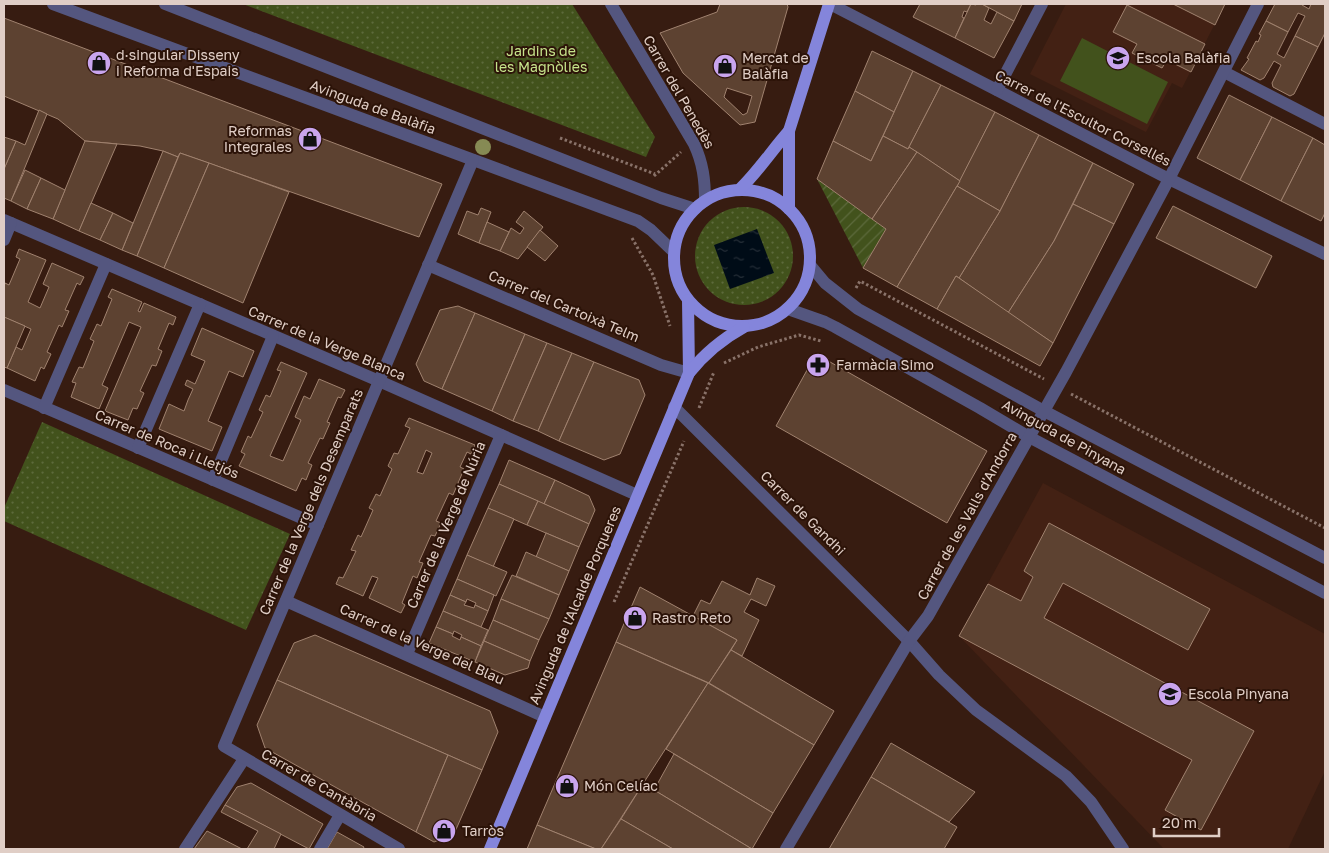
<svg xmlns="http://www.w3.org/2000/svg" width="1329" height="853" font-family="'Golos Text',sans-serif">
	<defs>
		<pattern id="grass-dots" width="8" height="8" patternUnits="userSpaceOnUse" patternTransform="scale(1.25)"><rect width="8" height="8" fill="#42521c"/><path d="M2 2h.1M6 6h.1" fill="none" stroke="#5d6a3c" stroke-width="1.8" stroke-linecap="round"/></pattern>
		<pattern id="garden-furrows" width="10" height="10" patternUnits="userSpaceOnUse" patternTransform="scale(1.25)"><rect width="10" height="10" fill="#42521c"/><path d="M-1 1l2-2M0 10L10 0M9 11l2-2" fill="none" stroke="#5d6a3c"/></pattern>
		<pattern id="water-ripples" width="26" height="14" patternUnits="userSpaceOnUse" patternTransform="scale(1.25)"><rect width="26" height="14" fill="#000c17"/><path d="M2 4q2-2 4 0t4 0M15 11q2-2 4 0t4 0" fill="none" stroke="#252e37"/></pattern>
	</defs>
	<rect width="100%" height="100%" fill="#371c11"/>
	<!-- built -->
	<g fill="#432114">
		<path d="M1066 4H1225L1182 88 1172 83 1146 132 1030 74Z"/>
		<path d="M1043 483 1325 634V771L1288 849H1164L959 636Z"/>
	</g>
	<!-- grass -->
	<g fill="url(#grass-dots)">
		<path d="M243 4H572L655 137 646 157Z"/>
		<circle cx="744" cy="256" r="49"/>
		<path d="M42 422 290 534 246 630 4 521V508Z"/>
	</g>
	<!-- garden -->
	<path fill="url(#garden-furrows)" d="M817 179 886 229 863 268Z"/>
	<!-- pitch -->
	<path fill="#42521c" d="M1082 38 1168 82 1147 124 1060 81Z"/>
	<!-- water -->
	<path fill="url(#water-ripples)" d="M757 229 774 273 730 289 714 245Z"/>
	<!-- building -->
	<g fill="#5d4231" stroke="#a0826f" fill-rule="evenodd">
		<path d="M720 4H787L788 7 755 122 740 125 683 73 660 33 717 12ZM727 88 752 96 747 113 743 115 724 97Z"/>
		<path d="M920 4H971L967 12 964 11 962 17 964 18 955 38 913 17Z"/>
		<path d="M971 4 976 5 977 4H982L989 8 984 20 991 24 997 12 1014 21 994 58 955 38Z"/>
		<path d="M982 4H1022L1014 21Z"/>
		<path d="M1173 4H1225L1215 25Z"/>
		<path d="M1275 4H1303L1302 5 1309 9 1311 4H1325V33L1318 47 1295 36 1305 16 1298 13 1288 32 1266 21Z"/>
		<path d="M1127 5 1205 44 1191 72 1167 60 1162 68 1132 53 1137 44 1113 32Z"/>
		<path d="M4 18 442 184 419 237 180 153 178 157 163 151 140 146 85 141 58 119 4 96Z"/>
		<path d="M1266 21 1288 32 1277 54 1284 58 1295 36 1318 47 1294 94 1290 96 1273 87 1272 83 1281 65 1274 61 1264 78 1260 80 1241 70 1249 59 1247 58 1256 41 1258 42 1261 35 1259 34Z"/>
		<path d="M872 51 913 71 894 112 855 91Z"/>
		<path d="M913 71 941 85 908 149 883 136Z"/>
		<path d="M941 85 995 112 960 181 909 147Z"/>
		<path d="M855 91 894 112 871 161 833 141Z"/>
		<path d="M1229 95 1272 117 1240 180 1197 158Z"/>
		<path d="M39 110 47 114 11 201 4 198V169L16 141 25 145Z"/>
		<path d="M995 112 1039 135 1000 211 957 186Z"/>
		<path d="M1272 117 1313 138 1281 201 1240 180Z"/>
		<path d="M1039 135 1093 163 1054 241 1008 313 959 278 1000 211Z"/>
		<path d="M883 136 908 149 909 147 917 152 872 219 817 179 833 141 871 161Z"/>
		<path d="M4 137 16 141 4 169Z"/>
		<path d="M1313 138 1325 145V213L1321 221 1281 201Z"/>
		<path d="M85 141 117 144 79 231 53 219Z"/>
		<path d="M163 151 178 157 137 256 122 250Z"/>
		<path d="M917 152 960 181 897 287 863 268 886 229 872 219Z"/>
		<path d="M180 153 209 163 164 268 137 256Z"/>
		<path d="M209 163 289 192 243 303 164 268Z"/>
		<path d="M1093 163 1134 184 1114 224 1073 204Z"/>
		<path d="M25 170 41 178 27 209 11 201Z"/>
		<path d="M41 178 65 190 53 219 27 209Z"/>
		<path d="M957 186 1000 211 959 278 956 276 937 309 897 287Z"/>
		<path d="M91 203 113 213 100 240 79 231Z"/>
		<path d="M1073 204 1114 224 1053 343 1008 313 1054 241Z"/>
		<path d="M1173 206 1272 256 1256 288 1156 238Z"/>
		<path d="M481 208 491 212 479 243 458 234 467 211 478 215Z"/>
		<path d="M524 211 543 227 518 259 500 251 511 228 520 234 524 228 516 222Z"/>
		<path d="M113 213 133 223 122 250 100 240Z"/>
		<path d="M487 222 509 232 500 251 479 243Z"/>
		<path d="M540 230 558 246 545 261 527 247Z"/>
		<path d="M19 249 46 260 28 302 40 308 49 287 43 284 52 263 84 277 80 285 77 283 65 310 69 311 62 327 59 325 47 352 51 354 44 369 41 367 35 381 7 368 16 347 22 350 31 329 4 317V287L5 283 9 285 20 259 16 257Z"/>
		<path d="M956 276 1053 343 1040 366 937 309Z"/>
		<path d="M112 289 142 302 138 311 140 312 144 303 176 317 173 325 169 323 158 349 162 351 156 366 152 365 140 391 144 393 137 409 133 408 128 420 105 411 141 327 129 322 102 385 108 388 99 409 71 397 76 383 72 382 79 367 83 368 94 341 90 339 97 324 101 326 112 299 108 297Z"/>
		<path d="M458 306 475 313 442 389 424 381 416 364 440 310Z"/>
		<path d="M475 313 525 334 492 411 442 389Z"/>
		<path d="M4 317 25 326 7 368 4 367Z"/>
		<path d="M202 328 254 351 243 377 229 371 208 421 222 427 212 451 159 429 169 404 184 411 188 400 193 389 185 385 187 380 195 384 205 361 191 355Z"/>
		<path d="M525 334 547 343 513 421 492 411Z"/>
		<path d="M547 343 572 353 538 431 513 421Z"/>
		<path d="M572 353 594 362 559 441 538 431Z"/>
		<path d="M816 354 987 451 947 523 776 426Z"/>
		<path d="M281 362 307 373 270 456 283 461 301 420 295 417 304 396 310 399 319 379 345 390 341 398 338 397 327 422 330 423 323 439 320 438 308 463 312 465 306 480 302 478 296 491 239 466 245 454 241 452 248 436 251 438 263 412 259 410 266 395 270 397 281 371 277 370Z"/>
		<path d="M594 362 639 380 645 395 620 454 604 460 559 441Z"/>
		<path d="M409 418 475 445 471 454 467 452 460 467 464 469 453 495 449 493 436 521 441 523 435 536 431 535 419 562 423 563 417 578 413 576 402 603 405 605 401 613 369 598 378 578 372 576 363 596 336 584 339 577 343 578 356 551 351 550 358 535 361 537 373 510 369 508 376 494 380 496 392 469 388 466 394 453 398 454 410 428 405 426ZM426 450 432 453 423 474 417 472Z"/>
		<path d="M509 460 555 480 544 504 499 484Z"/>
		<path d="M555 480 589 496 595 510 589 524 544 504Z"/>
		<path d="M499 484 538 501 527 525 488 508Z"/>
		<path d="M538 501 589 524 579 547 527 525Z"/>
		<path d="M488 508 514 519 493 567 467 555Z"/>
		<path d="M1049 523 1210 609 1188 650 1063 583 1044 618 1254 731 1201 830 1165 810 1192 760 959 636 988 584 1021 601 1033 577 1024 571Z"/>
		<path d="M546 533 579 547 569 571 536 557Z"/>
		<path d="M526 552 569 571 559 595 516 576Z"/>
		<path d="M467 555 507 572 496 596 457 579Z"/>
		<path d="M512 575 559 595 549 619 501 599Z"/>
		<path d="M757 578 775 586 766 606 751 599 744 612 759 620 742 656 731 650 737 640 693 616 701 600 710 604 722 581 750 595Z"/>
		<path d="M457 579 494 595 488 611 475 605 476 603 467 599 466 602 450 595Z"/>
		<path d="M640 587 737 640 709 683 616 642Z"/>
		<path d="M450 595 466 602 464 605 474 608 475 605 488 611 481 627 443 611Z"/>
		<path d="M501 599 549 619 539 640 493 620Z"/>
		<path d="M443 611 488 630 481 646 461 637 462 635 454 631 453 634 436 627Z"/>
		<path d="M493 620 539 640 530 661 484 641Z"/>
		<path d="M436 627 453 634 452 636 460 640 461 637 481 646 475 662 429 643Z"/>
		<path d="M315 635 490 711 498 732 482 770 277 680 294 643Z"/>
		<path d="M484 641 530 661 528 668 505 675 475 662Z"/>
		<path d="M616 642 708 683 601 849H596L537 825Z"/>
		<path d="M731 650 834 711 814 745 709 683Z"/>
		<path d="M277 680 448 755 416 832 265 748 257 725Z"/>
		<path d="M708 683 814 745 773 813 666 749Z"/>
		<path d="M891 743 975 792 949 822 871 777Z"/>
		<path d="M674 754 773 813 752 849 654 790Z"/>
		<path d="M448 755 482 770 454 834 434 842 416 832Z"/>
		<path d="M871 777 957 827 944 849H829Z"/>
		<path d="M251 783 323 824 309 849 225 805 237 787Z"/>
		<path d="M643 784 654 790 752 849H673L621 819Z"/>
		<path d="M225 805 281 834 274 849H247L258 831 221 812Z"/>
		<path d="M621 819 673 849H601Z"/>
		<path d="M537 825 596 849H527Z"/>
		<path d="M207 831 242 849H194Z"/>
		<path d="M337 832 364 847 363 849H327Z"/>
	</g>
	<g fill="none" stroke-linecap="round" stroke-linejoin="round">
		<!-- path -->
		<g stroke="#897269" stroke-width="3" stroke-dasharray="2.5 2.5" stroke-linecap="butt">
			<path d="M560 138 655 174"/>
			<path d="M654 176 681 152"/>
			<path d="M632 238 653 275 670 326"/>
			<path d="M856 288 860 281 1044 379"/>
			<path d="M724 363 758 347 799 335 821 341"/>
			<path d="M1071 394 1325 528"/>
			<path d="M699 408 714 372"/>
			<path d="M614 602 684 441"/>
		</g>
		<!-- minor -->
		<g stroke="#54567f" stroke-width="12">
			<path d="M53 4 638 221 651 230 674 252"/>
			<path d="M165 4 661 198 695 209"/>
			<path d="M611 4 694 144C703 163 705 180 705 201"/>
			<path d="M830 4 1169 179 1325 254"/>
			<path d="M1224 72 1325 124"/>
			<path d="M997 90 1042 4"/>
			<path d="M4 220 379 381 637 495"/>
			<path d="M4 240 11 223"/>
			<path d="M428 265 661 365 689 373"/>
			<path d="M810 265 825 283 858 309 1044 411 1325 558"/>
			<path d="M788 309 825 322 835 327 980 408 1029 437 1325 593"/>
			<path d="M4 390 318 525"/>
			<path d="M674 407 909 641 939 675 976 710 1066 776 1091 802 1123 849"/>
			<path d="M44 408 106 264"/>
			<path d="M138 448 200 304"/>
			<path d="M213 480 273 336"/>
			<path d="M286 601 545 717"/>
			<path d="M407 654 501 435"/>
			<path d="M185 849 244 759"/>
			<path d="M320 849 340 815"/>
			<path d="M399 849 224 746 473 160"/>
			<path d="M786 849 909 641 928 616 1066 372 1169 179 1258 4"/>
		</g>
		<!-- major -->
		<g stroke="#8485db" stroke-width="12">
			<circle cx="742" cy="258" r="68"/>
			<path d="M739 190C758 172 772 150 789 131"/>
			<path d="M789 209V131L829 4"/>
			<path d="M688 300 689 373"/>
			<path d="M490 849 689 373C705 353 722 339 744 327"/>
		</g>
	</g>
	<!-- trees -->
	<circle fill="#868a54" cx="483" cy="147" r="8"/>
	<!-- icons -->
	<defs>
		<g id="school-disc" transform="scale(1.25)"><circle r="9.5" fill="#c9a5ee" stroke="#2c1308"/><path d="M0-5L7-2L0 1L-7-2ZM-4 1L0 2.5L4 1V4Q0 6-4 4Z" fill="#111"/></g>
		<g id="shop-disc" transform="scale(1.25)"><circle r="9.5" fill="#c9a5ee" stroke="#2c1308"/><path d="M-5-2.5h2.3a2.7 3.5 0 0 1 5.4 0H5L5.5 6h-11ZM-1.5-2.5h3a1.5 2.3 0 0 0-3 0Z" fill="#111"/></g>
		<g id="pharmacy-disc" transform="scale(1.25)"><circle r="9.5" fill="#c9a5ee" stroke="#2c1308"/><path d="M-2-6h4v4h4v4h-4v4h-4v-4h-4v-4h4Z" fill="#111"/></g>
	</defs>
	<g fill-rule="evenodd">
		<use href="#school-disc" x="1118" y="58"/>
		<use href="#shop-disc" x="99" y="63"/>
		<use href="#shop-disc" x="725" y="66"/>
		<use href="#shop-disc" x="310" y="139"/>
		<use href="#pharmacy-disc" x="818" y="365"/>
		<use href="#shop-disc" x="635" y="618"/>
		<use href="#school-disc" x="1170" y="694"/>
		<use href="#shop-disc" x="567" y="786"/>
		<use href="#shop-disc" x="444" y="831"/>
	</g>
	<g text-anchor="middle" stroke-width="4" stroke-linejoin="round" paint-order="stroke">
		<!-- park labels -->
		<g font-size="14" fill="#c6e48b" stroke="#2c1308">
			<text x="541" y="56">Jardins de<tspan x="541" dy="16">les Magnòlies</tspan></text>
		</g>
		<!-- poi labels -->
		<g font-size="14" fill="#e0cec6" stroke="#2c1308" text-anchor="start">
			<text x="116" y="60">d·singular Disseny<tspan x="116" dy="16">i Reforma d'Espais</tspan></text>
			<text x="742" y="63">Mercat de<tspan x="742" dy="16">Balàfia</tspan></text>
			<text x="1136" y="63">Escola Balàfia</text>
			<text x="292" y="136" text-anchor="end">Reformas<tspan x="292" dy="16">Integrales</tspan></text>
			<text x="836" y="370">Farmàcia Simo</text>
			<text x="652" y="623">Rastro Reto</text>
			<text x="1188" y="699">Escola Pinyana</text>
			<text x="584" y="791">Món Celíac</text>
			<text x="462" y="836">Tarròs</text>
		</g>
		<!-- street labels -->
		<g font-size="14" fill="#e0cec6" stroke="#2c1308">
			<text transform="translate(679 92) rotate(60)" y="5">Carrer del Penedès</text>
			<text transform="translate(373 107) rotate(20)" y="5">Avinguda de Balàfia</text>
			<text transform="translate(1083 118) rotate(27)" y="5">Carrer de l'Escultor Corsellés</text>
			<text transform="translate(564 306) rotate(23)" y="5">Carrer del Cartoixà Telm</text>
			<text transform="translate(327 343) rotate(23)" y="5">Carrer de la Verge Blanca</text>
			<text transform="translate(1064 437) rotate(29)" y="5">Avinguda de Pinyana</text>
			<text transform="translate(167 444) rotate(23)" y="5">Carrer de Roca i Lletjós</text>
			<text transform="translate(311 502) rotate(-67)" y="5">Carrer de la Verge dels Desemparats</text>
			<text transform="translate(803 513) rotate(45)" y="5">Carrer de Gandhi</text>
			<text transform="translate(967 516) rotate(-61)" y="5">Carrer de les Valls d'Andorra</text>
			<text transform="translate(446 525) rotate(-67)" y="5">Carrer de la Verge de Núria</text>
			<text transform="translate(575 605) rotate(-67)" y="5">Avinguda de l'Alcalde Porqueres</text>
			<text transform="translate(422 644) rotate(24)" y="5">Carrer de la Verge del Blau</text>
			<text transform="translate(319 785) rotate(30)" y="5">Carrer de Cantàbria</text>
		</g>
	</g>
	<!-- border -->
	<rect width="1329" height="853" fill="none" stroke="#e0cec6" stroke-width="10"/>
	<!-- scale -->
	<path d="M1154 828v8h65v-8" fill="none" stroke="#e0cec6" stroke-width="2.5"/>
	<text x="1162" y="828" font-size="15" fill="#e0cec6" stroke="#2c1308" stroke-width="4" paint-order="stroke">20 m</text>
</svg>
